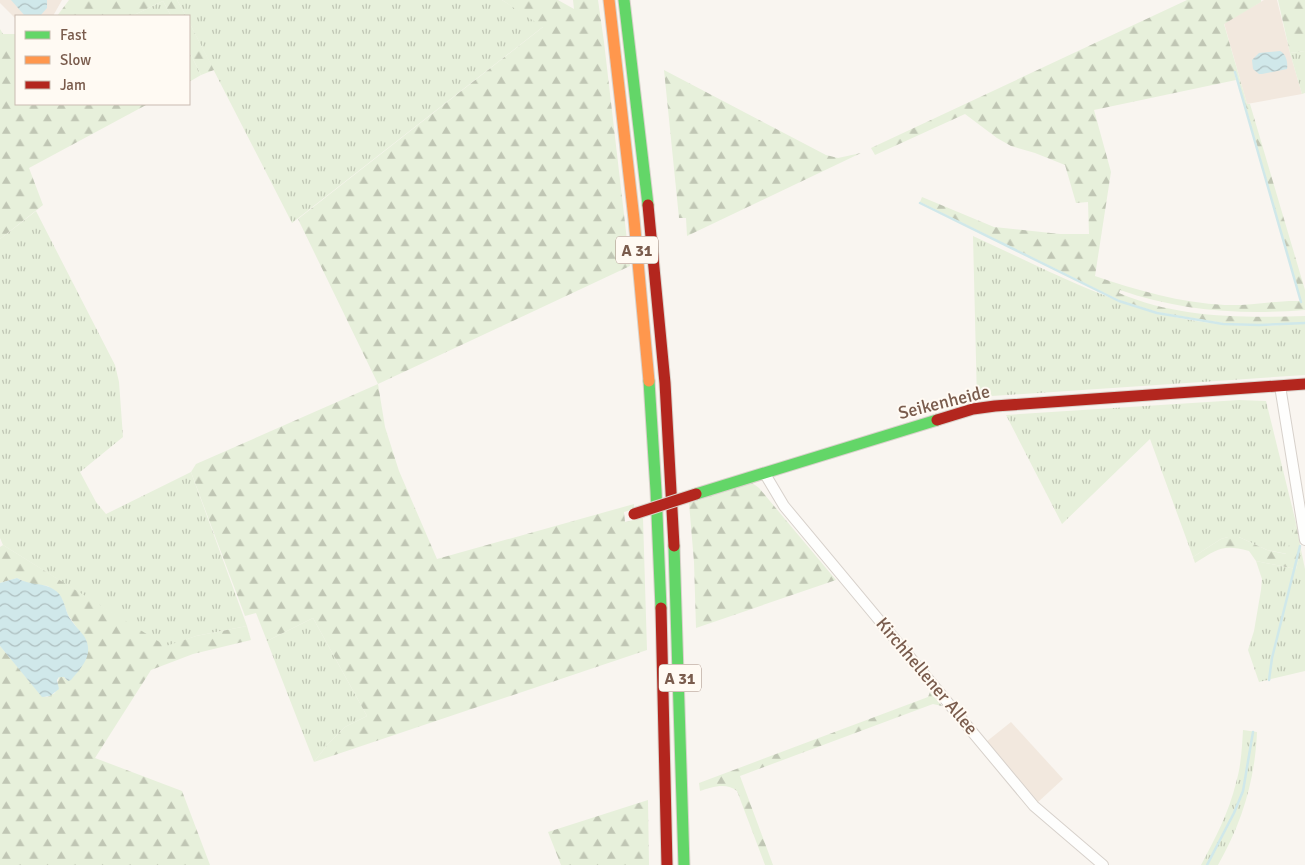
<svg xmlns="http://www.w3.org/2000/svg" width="1305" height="865" font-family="Signika,sans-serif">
	<defs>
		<pattern id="grass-tufts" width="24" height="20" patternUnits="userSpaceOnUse" patternTransform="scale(1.25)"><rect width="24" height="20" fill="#e7f0db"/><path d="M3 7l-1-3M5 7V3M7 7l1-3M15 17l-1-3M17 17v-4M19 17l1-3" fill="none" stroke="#c0c6b4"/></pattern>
		<pattern id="forest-firs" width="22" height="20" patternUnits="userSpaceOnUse" patternTransform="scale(1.25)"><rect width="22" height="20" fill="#e7f0db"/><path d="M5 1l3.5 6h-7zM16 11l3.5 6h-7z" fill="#c0c6b4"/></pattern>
		<pattern id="water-waves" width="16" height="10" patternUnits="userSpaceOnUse" patternTransform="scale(1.25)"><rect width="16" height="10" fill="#d0e8ea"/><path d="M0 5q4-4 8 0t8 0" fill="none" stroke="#aebfc0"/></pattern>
	</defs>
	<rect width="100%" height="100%" fill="#f9f5f0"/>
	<!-- residential -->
	<g fill="#f2e8de">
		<path d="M0 0H62L53 16H16V19L0 3Z"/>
		<path d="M1264 0H1277L1290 53 1302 94 1247 104 1224 23Z"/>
		<path d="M1011 722 1063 779 1037 803 986 742Z"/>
	</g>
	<!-- grass -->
	<g fill="url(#grass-tufts)">
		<path d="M177 0H502L544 26 292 223 189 22V16H186Z"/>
		<path d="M163 1 171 16H132Z"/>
		<path d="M189 51 201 75 189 82Z"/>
		<path d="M1305 51V93L1302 94 1290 53Z"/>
		<path d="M36 211 115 365 119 382 123 437 80 472 96 502 106 514 191 472 247 626 196 636 166 647 3 545 0 538V239Z"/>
		<path d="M973 236C1044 268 1113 307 1190 320 1214 324 1239 326 1263 326 1277 326 1291 323 1305 324V375L992 396 977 401Z"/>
		<path d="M1239 400 1266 401 1296 523 1287 554 1267 550 1239 537H1228L1221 539 1193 557 1150 439 1062 524 1006 415Z"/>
		<path d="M1301 550 1305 569V671L1259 682 1248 650 1254 631 1261 590 1262 579 1256 561 1296 569Z"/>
		<path d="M313 618 367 716 345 727 328 744 314 762 267 641Z"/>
		<path d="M1243 730 1257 732C1255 780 1242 823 1218 865H1201C1215 839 1229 812 1236 783 1241 766 1242 748 1243 730Z"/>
	</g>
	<!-- forest -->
	<g fill="url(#forest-firs)" fill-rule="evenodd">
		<path d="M69 0H177L186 16H171L163 1 132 16H57Z"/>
		<path d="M502 0H558L574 9 573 0H598L604 42 630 266 378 384 385 427 399 471 437 559 634 504V509L624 512 625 522 643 518 647 650 314 762 328 744 345 727 367 716 313 618 267 641 256 613 245 616 191 472 196 464 378 384 298 219 543 27Z"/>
		<path d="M1187 0H1261V2L1224 24 1247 104H1250L1305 290V310C1243 315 1179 311 1120 290L1119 293C1177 318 1242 318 1305 316V323L1259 325 1223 323 1157 312 1119 300 920 202 922 197 994 227 1060 234H1089L1088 202 1076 203 1065 165 1035 153 1011 146 997 138 965 114 875 155 871 148ZM1234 72H1236L1301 301C1276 300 1250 306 1225 305 1181 303 1136 290 1095 276L1111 172 1094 110 1236 80Z"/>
		<path d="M1278 0H1305V51L1290 53Z"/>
		<path d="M189 22 214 70 201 75 189 51Z"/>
		<path d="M0 29 3 34H16V104H145L146 105 29 168 43 205 0 239Z"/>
		<path d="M664 70 826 155 838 158 861 153 687 236 686 218H679Z"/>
		<path d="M751 482 759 488 836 580 696 628 694 562 689 503Z"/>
		<path d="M1296 523 1301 550 1296 569 1256 561 1249 551C1222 544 1218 549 1195 563L1193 557 1221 539 1228 537H1239L1267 550 1286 554Z"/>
		<path d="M3 545 166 646 196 636 247 626 251 640 193 654 151 670 95 758 182 791 210 865H0V646L42 696 47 697 55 693 59 677H64L66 680 87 642 68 615 62 599 48 586 29 584 17 578 0 583V547Z"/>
		<path d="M930 692 942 706 933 704 740 776 773 865H765L737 791C727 782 711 787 700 791L699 783 928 697Z"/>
		<path d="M648 800 649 865H561L548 832Z"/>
	</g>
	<!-- water -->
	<g fill="url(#water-waves)">
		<path d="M11 0H47V8L40 16H25Z"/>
		<path d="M1280 51C1286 54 1288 62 1287 69L1262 74H1259L1253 69 1252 60 1259 53Z"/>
		<path d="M17 578C30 586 42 582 53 589 63 594 64 605 68 615 72 623 79 629 84 636 95 654 82 667 71 680L68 681 64 677H59L57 680 59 689 50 696 42 697 0 646V583Z"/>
	</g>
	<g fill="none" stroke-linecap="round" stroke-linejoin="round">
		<!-- stream -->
		<g stroke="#d0e8ea" stroke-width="2.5">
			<path d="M1235 72 1301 302"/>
			<path d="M920 203 1119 301 1157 313 1223 324 1259 325 1305 323"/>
			<path d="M1269 680 1272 658 1300 546"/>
			<path d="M1207 865 1234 813 1243 791 1253 732"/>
		</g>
		<!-- street casing -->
		<g stroke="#d7d1cb" stroke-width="12">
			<g id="street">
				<path d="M1280 386 1305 540"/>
				<path d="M765 474 784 506 1034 806 1103 865"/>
			</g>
		</g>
		<!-- fast casing -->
		<g stroke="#d9d2cb" stroke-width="13">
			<g id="fast">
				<path d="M624 0 648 205"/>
				<path d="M649 381 656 491 661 608"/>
				<path d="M696 494 937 420"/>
				<path d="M674 546 684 865"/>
			</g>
		</g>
		<!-- slow casing -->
		<g stroke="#d9d2cb" stroke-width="13">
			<path id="slow" d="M609 0 634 219 649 381"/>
		</g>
		<!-- jam casing -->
		<g stroke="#d9d2cb" stroke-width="13">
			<g id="jam">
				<path d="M648 205 665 383 674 546"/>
				<path d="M937 420 973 409 995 406 1305 384"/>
				<path d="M661 608 667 865"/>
			</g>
		</g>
		<!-- street -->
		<use href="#street" stroke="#fefefd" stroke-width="10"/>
		<!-- fast -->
		<use href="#fast" stroke="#63d668" stroke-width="11"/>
		<!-- slow -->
		<use href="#slow" stroke="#ff974d" stroke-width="11"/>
		<!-- jam -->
		<use href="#jam" stroke="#b3261e" stroke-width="11"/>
		<!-- jam-bridge casing -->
		<g stroke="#d9d2cb" stroke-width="13" stroke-linecap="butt">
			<path id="jam-bridge" d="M634 514 696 494"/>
		</g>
		<!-- jam-bridge -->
		<use href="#jam-bridge" stroke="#b3261e" stroke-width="11"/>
	</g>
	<g text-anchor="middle" stroke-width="4" stroke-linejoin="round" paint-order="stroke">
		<!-- shield labels -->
		<g fill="#fffaf3" stroke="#a28b7f" stroke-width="1">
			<rect x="616" y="236.5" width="42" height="27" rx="4"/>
			<rect x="659" y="664.5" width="42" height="27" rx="4"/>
		</g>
		<g font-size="16" font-weight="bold" fill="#7a5c4d">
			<text x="637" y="256">A 31</text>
			<text x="680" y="684">A 31</text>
		</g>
		<!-- street labels -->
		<g font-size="18" fill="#7a5c4d" stroke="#fffaf3">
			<text transform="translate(944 402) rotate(-14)" y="6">Seikenheide</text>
			<text transform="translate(927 676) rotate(50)" y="6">Kirchhellener Allee</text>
		</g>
	</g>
	<!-- legend -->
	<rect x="15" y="15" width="175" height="90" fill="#fffaf3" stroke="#cabbb1"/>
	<rect x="25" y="31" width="25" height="8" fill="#63d668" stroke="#cabbb1"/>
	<text x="60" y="40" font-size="15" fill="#7a5c4d">Fast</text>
	<rect x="25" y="56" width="25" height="8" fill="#ff974d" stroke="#cabbb1"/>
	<text x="60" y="65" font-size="15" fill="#7a5c4d">Slow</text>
	<rect x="25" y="81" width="25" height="8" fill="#b3261e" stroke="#cabbb1"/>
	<text x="60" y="90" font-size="15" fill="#7a5c4d">Jam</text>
</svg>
